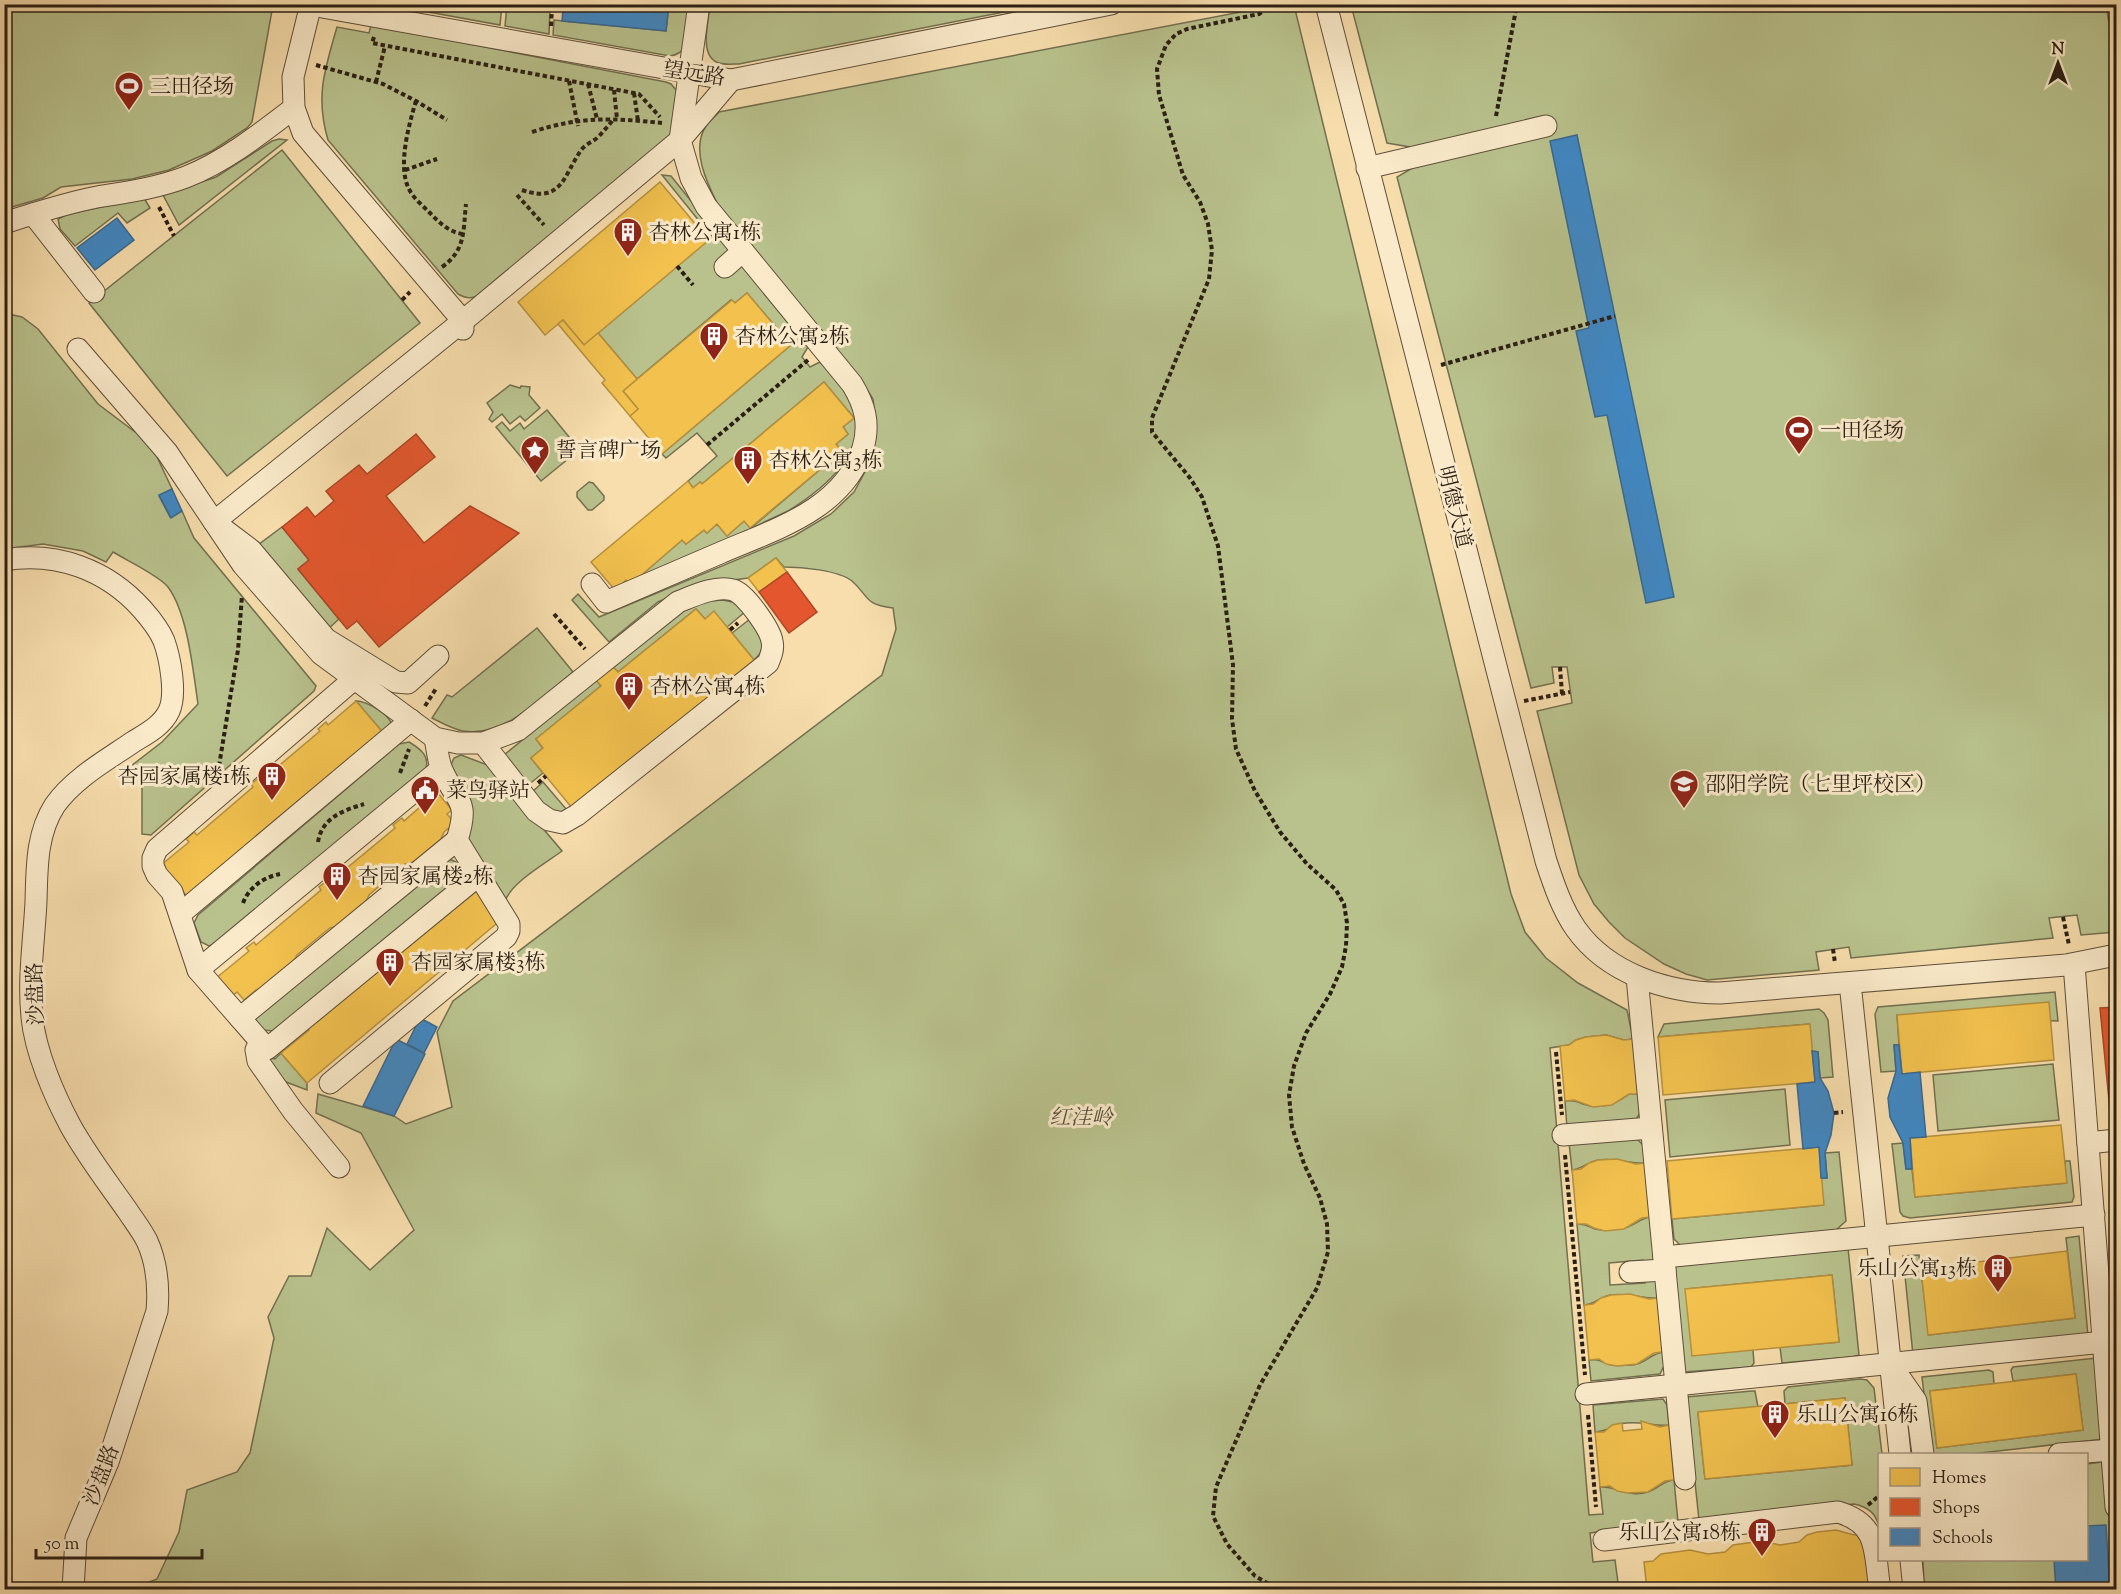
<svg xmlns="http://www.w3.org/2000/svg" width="2121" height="1594" font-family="'Sorts Mill Goudy','Noto Serif SC',serif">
	<rect width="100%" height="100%" fill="#f8dead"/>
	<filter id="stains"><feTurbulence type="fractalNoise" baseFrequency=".00333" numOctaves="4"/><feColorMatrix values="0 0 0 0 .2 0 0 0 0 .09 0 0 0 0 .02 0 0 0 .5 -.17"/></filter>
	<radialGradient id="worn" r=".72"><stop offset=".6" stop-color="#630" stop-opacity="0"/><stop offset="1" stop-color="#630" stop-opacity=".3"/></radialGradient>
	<!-- green -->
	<g fill="#b9c28d" stroke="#727051" stroke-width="1.5">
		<path d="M5 4 273 5 252 122 247 128 212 151 169 170 132 179 61 187 43 198 5 209Z"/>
		<path d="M390 5H502L500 25Z"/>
		<path d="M507 5 550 8 549 34 505 26Z"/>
		<path d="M669 5H689L685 47C681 53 677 55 670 56L553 35 554 20 666 31Z"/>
		<path d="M710 5V4L1040 5 739 64C733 64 725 65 719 63 698 57 709 20 710 5Z"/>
		<path d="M1277 5H1294L1511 894 1525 932 1546 958 1578 983 1627 1010 1633 1039 1624 1040 1606 1035 1586 1037 1576 1040 1569 1045 1550 1048 1589 1515 1603 1514 1600 1487C1617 1486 1628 1498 1648 1492 1658 1489 1662 1481 1674 1480L1678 1522 1590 1533 1593 1562 1615 1560 1619 1590H80V1586L132 1589 157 1579 179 1532 187 1490 237 1472 250 1453 274 1338 268 1317 289 1276H311L327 1228 370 1270 414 1230 361 1133 316 1113 318 1094 394 1116 406 1124 452 1107 437 1032 453 1001 882 675 896 629 893 608C863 604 870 597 852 581 838 570 801 567 784 567L776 558 748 578 697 585 658 602 609 642 572 600 578 594 599 617 794 536 831 514 854 492 867 468 874 447 876 423 873 399 858 376 719 207C708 185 690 150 706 126 709 121 715 117 719 112Z"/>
		<path d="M1351 5H2106L2116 64V932L2081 935 2077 915 2049 918 2053 938 1851 958 1849 947 1816 952 1819 970 1707 980 1686 974 1664 964 1625 938 1609 922 1594 904 1579 875 1537 711 1572 703 1567 667H1552L1554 683 1531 688 1397 177 1414 167 1410 147 1387 143Z"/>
		<path d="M371 25 666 82 671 84 677 91 671 135 482 294C472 299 467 299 458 294L328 140C315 96 325 69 337 27L369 33Z"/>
		<path d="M279 139 287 140 179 225 163 195 216 177 272 141Z"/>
		<path d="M282 150 420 323 227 476 89 303Z"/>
		<path d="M662 175 671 176 808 347 802 357 810 367 820 362C830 372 845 384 851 397 875 448 827 487 788 511L630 585 682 540 686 544 704 530 707 533 717 524 727 536 744 521 751 528 842 451 836 444 848 434 843 427 854 418 824 382 702 484 700 482 693 488 688 481 717 456 697 433 666 458 662 454 791 345 747 293 735 303 731 300 637 379 598 333 712 237Z"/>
		<path d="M144 198 150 208 127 223 118 213 75 246 60 229 58 219 68 214Z"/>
		<path d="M4 313 22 317 38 329 98 404 151 444 172 489 159 496 170 517 182 511 194 538 316 686 314 691 151 835 142 834V784L131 766 162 742 198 704C193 671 188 614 168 587 160 576 126 560 113 552L106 562 83 551 43 544 5 549Z"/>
		<path d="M510 385 520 388 521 386 530 387 529 395 540 408 525 421 520 416 510 424 502 414 492 422 489 419 493 412 487 403Z"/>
		<path d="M547 410 574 443 568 449 573 455 541 481 496 427 502 422 510 431 520 423 524 429Z"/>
		<path d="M589 482 593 483 604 496V500L592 510H588L577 497V492Z"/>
		<path d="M282 527 309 560 298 569 339 619 327 630 258 545Z"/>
		<path d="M723 600 737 603 745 612 727 627 705 619 696 609 618 672 613 667 688 608 708 601Z"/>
		<path d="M750 619C759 633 770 647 754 660L732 633Z"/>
		<path d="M537 628 573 672C543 696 505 738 463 731 452 729 442 723 432 718L447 695 452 697Z"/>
		<path d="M596 680 601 686 536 739 543 748 531 758 543 773 527 786 504 755Z"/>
		<path d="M356 701C365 700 394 716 391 727 390 730 387 732 385 735Z"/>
		<path d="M409 742C421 749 431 757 425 771L216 943 209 946 201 942 194 923 198 915 399 744Z"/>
		<path d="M461 755 490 766 562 851C546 863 510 883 505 902L469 845 451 765 454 758Z"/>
		<path d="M543 782 567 810 561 814 548 810 532 792Z"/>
		<path d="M449 859 456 862 460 866 459 879 276 1031 262 1030 252 1018Z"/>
		<path d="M2055 992 2058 1021 1897 1015 1899 1045H1894L1896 1071 1881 1072 1875 1014 1878 1007Z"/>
		<path d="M1819 1009 1824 1013 1828 1020 1833 1077 1820 1078 1818 1052 1812 1051 1809 1024 1658 1037 1664 1024Z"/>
		<path d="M281 1053 307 1083V1090L286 1082 262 1056 275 1059Z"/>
		<path d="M2053 1064 2059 1120 1938 1131 1933 1075Z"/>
		<path d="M1785 1089 1790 1145 1670 1157 1665 1100Z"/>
		<path d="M1629 1094H1639L1640 1113 1635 1121 1567 1128 1565 1101C1573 1100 1576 1101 1583 1104 1600 1110 1616 1104 1629 1094Z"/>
		<path d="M1636 1138 1644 1146 1645 1163C1629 1164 1615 1157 1598 1160 1588 1162 1582 1169 1572 1170L1569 1143Z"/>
		<path d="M1903 1143 1906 1169H1912L1915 1197 2066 1183 2065 1161H2070L2074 1197 2072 1202 1910 1218 1903 1216 1900 1212 1892 1144Z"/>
		<path d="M1839 1152 1846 1221 1836 1230 1681 1246 1674 1239 1672 1219 1823 1205 1821 1178H1827L1825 1153Z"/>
		<path d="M1651 1217 1655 1264 1644 1265 1643 1260 1609 1263 1610 1285 1645 1283V1277L1656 1276 1658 1298C1642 1299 1627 1292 1610 1295 1599 1297 1596 1304 1584 1305L1577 1224C1586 1224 1588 1226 1595 1229 1603 1231 1611 1230 1620 1229 1632 1228 1639 1218 1651 1217Z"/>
		<path d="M2079 1236 2088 1336 1913 1355 1903 1256 1919 1255 1929 1335 2075 1318 2066 1238Z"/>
		<path d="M1848 1248 1859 1355 1852 1357 1782 1363 1780 1347 1839 1342 1832 1275 1686 1289 1753 1350 1754 1363 1751 1367 1684 1372 1674 1266Z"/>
		<path d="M1663 1352 1664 1366 1660 1374 1591 1381 1589 1360C1598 1359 1600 1361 1608 1364 1616 1367 1624 1365 1632 1365 1645 1364 1650 1354 1663 1352Z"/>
		<path d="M2096 1358 2104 1439 1971 1454H1931L1922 1377 1989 1370 1993 1372 1994 1384 1930 1391 1937 1448 2083 1430 2076 1374 2013 1381 2011 1370 2013 1367Z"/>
		<path d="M1860 1379 1867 1380 1874 1388 1882 1454H1880L1879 1527C1876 1513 1868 1507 1854 1504L1699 1520 1686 1397 1752 1391H1755L1758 1407 1698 1413 1705 1479 1852 1465 1845 1398 1785 1404 1784 1391 1788 1387Z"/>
		<path d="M1663 1399 1667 1405 1669 1425C1654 1427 1643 1421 1626 1423 1614 1424 1607 1432 1595 1432L1593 1405Z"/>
		<path d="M2102 1462 2104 1487 2116 1486V1589H1924L1923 1560H2086L2087 1464Z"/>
	</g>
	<!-- homes -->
	<g fill="#f2c14e" stroke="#b6903d" stroke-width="1.5">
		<path d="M660 182 709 240 584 345 563 320 545 335 518 302Z"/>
		<path d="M747 293 791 345 662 454 630 416 638 409 623 391 732 300 735 303Z"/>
		<path d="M563 320 584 345 598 333 637 379 623 391 638 409 630 416 602 383 605 380 558 324Z"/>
		<path d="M824 382 854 418 843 427 848 434 836 444 842 451 750 528 744 521 727 536 717 524 707 533 704 530 686 544 682 540 630 585 626 580 615 590 591 562 688 481 693 488 700 482 702 484Z"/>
		<path d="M776 558 787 572 759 592 748 578Z"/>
		<path d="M696 609 705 619 714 611 754 660 572 808 531 758 543 748 536 739 601 686 596 680 613 667 618 672Z"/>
		<path d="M356 701 385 735 190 900 161 865 189 842 186 839 194 832 197 835 253 787 251 784 260 777 262 780 320 731 318 729 326 722 328 725Z"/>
		<path d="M437 792 452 810 447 814 455 823 444 832 439 844 418 861 405 864 369 895 363 908 342 925 330 928 297 955 290 968 269 987 256 990 244 1000 237 992 231 997 215 979 249 951 246 948 254 942 256 945 321 890 319 887 328 880 330 882 395 828 393 825 402 818 404 821Z"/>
		<path d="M477 889 502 919 307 1083 281 1053 309 1030 307 1027 315 1020 317 1022Z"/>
		<path d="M2049 1002 2054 1060 1902 1074 1897 1015Z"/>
		<path d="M1810 1024 1815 1082 1663 1095 1658 1037Z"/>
		<path d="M1606 1035 1624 1040 1633 1039 1639 1094H1629L1612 1105 1593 1107 1574 1100 1565 1101 1560 1046 1569 1045 1576 1040 1586 1037Z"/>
		<path d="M2061 1125 2067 1183 1915 1197 1910 1138Z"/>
		<path d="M1819 1147 1824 1205 1672 1219 1667 1161Z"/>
		<path d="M1617 1159 1636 1164 1645 1163 1651 1217 1642 1218 1624 1229 1605 1231 1594 1228 1586 1224H1577L1572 1170 1581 1169 1589 1163 1598 1160Z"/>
		<path d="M2067 1251 2075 1318 1928 1335 1921 1269Z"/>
		<path d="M1832 1275 1839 1342 1692 1356 1685 1289Z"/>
		<path d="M1630 1294 1649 1299 1658 1298 1663 1352 1654 1353 1637 1364 1617 1366 1606 1364 1599 1359 1589 1360 1584 1305 1593 1304 1601 1298 1611 1295Z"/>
		<path d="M2076 1374 2083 1430 1937 1448 1930 1391Z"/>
		<path d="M1845 1398 1852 1465 1705 1479 1698 1412Z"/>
		<path d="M1641 1421 1660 1427 1669 1425 1674 1480 1665 1481 1648 1492 1628 1493 1617 1491 1610 1486 1600 1487 1595 1432H1604L1612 1425 1622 1423 1623 1431 1642 1429Z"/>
		<path d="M1836 1530 1854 1535 1863 1534 1870 1588 1647 1590 1644 1562 1653 1561 1661 1554 1690 1550 1708 1554 1725 1552 1733 1545 1762 1541 1780 1545 1799 1542 1807 1535 1817 1532Z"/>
	</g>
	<!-- shops -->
	<g fill="#e4572e" stroke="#ac4626" stroke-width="1.5">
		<path d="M416 434 435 457 386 496 424 543 470 506 519 533 379 647 357 621 347 629 298 569 309 560 282 527 307 507 315 517 334 501 326 491 359 465 367 474Z"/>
		<path d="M787 572 817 612 789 633 759 592Z"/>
		<path d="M2116 1007V1131H2112L2100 1008Z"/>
	</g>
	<!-- schools -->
	<g fill="#3f88c5" stroke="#396890" stroke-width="1.5">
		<path d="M669 4 666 31 562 21 563 9 518 5Z"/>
		<path d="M1577 135 1674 597 1646 603 1607 415 1595 417 1576 331 1589 328 1550 141Z"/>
		<path d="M117 218 134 240 95 270 77 248Z"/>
		<path d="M172 489 182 511 171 518 159 495Z"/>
		<path d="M420 1018 437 1027 424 1053 407 1044Z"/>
		<path d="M396 1039 425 1054 394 1116 363 1106Z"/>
		<path d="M1894 1045H1899L1902 1074 1920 1072 1926 1137 1910 1138 1912 1169H1906L1903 1143 1890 1117 1888 1098 1896 1071Z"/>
		<path d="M1812 1051 1818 1052 1820 1078 1828 1091 1834 1113 1831 1135 1825 1153 1827 1178H1821L1819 1147 1803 1149 1797 1084 1815 1082Z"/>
		<path d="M2106 1525 2110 1590H2056L2054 1560H2086V1526Z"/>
	</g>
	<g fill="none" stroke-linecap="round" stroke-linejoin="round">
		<!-- minor casing -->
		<g stroke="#5e4f3b" stroke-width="23">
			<g id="minor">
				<path d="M311 4 293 77 294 108 303 133 463 321V329"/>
				<path d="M1326 4 1546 861C1554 885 1562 909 1576 929 1608 974 1668 993 1720 993L2066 965 2116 955"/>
				<path d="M311 5 731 80 1111 4"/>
				<path d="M1367 168 1546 126"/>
				<path d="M33 214 94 292"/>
				<path d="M4 223C35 213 66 203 97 197 128 192 157 188 186 177 226 161 260 134 294 108"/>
				<path d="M725 267 743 251"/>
				<path d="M78 349 167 452 243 565 321 654 435 738 458 743H483L518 730 678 602C693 596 716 585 733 590 745 593 770 629 772 641 774 649 771 656 768 663L577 815 563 823 549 820 536 811 483 743"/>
				<path d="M4 560C57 551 107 570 142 609 150 618 159 629 164 641 170 658 177 694 169 711 162 726 146 734 133 742 107 760 74 778 55 805 36 834 37 869 36 902 34 940 28 980 32 1017 35 1051 54 1095 70 1125 87 1156 109 1184 129 1213 135 1222 142 1231 147 1241 157 1263 159 1288 157 1311L108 1462 76 1538 73 1590"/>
				<path d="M592 584 606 602C644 586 682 569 720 553 773 530 843 510 863 448 870 424 865 405 852 384L706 206 691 178 680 140 699 4"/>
				<path d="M438 656 408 683 396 682 326 639 251 550 214 522 463 321 680 140 731 80"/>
				<path d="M354 679 157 849 153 858V866L157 875 172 892 198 970 267 1049 479 875"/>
				<path d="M180 914 411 720"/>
				<path d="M2074 964 2116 1507"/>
				<path d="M198 970 441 769"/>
				<path d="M1637 977 1685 1479"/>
				<path d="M1850 983 1900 1454"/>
				<path d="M240 1018 457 840"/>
				<path d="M260 1041 256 1050 258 1061 293 1111 339 1167"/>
				<path d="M330 1083 506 937 509 931V924L457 840C470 799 457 804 442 770 438 761 437 748 435 738"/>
				<path d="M1563 1135 1651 1128"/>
				<path d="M2088 1143 2116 1140"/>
				<path d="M1664 1257 2094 1215"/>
				<path d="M1630 1272 1665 1270"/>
				<path d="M1891 1365 1916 1401 1923 1454"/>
				<path d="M1586 1394 2104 1342"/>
				<path d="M2059 1454 2112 1450"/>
				<path d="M1604 1540 1838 1512C1880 1524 1874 1553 1880 1590"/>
				<path d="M1911 1560 1914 1590"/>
			</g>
		</g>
		<!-- path -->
		<g stroke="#2a1f15" stroke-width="4" stroke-dasharray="4.5 3" stroke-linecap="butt">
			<path d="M1274 4 1259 14 1187 29 1176 34 1166 45 1157 69 1159 95 1183 175 1200 202 1208 224 1212 250 1209 279 1152 418V432L1190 478 1202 497 1218 546 1233 665 1232 719 1236 749 1255 791 1280 832 1307 864 1336 890 1344 904 1347 923 1346 946 1342 967 1330 994 1306 1033 1294 1066 1289 1095 1292 1127 1304 1164 1320 1198 1327 1224 1328 1252 1317 1288 1260 1385 1216 1487 1213 1516 1227 1544 1255 1576 1279 1590"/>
			<path d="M551 26 552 8"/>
			<path d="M374 37 372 43 639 94 660 117"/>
			<path d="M316 65 383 84 416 101 447 120"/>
			<path d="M569 81 578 126"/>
			<path d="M376 82 385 46"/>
			<path d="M588 84 597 119"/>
			<path d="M614 90 617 119"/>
			<path d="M634 93 638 121"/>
			<path d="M416 101C409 124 398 164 408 187 412 197 422 205 429 212 439 222 448 232 463 234"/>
			<path d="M1496 116 1517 4"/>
			<path d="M532 132C581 116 612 118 662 123"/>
			<path d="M405 170 437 159"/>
			<path d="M522 190C563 204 563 175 582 149 586 144 592 142 597 138 603 132 608 126 613 120"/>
			<path d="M517 195 544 225"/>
			<path d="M159 207 174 236"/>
			<path d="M677 266 693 285"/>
			<path d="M442 267C466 250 463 231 466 204"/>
			<path d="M402 300 410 292"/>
			<path d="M1441 365 1615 316"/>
			<path d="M707 445 808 360"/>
			<path d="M554 614 585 649"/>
			<path d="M730 630 738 623"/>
			<path d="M1560 667 1562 694"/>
			<path d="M1524 701 1570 692"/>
			<path d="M425 706 437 687"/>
			<path d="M219 766 238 650 242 595"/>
			<path d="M400 773 409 749"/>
			<path d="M538 783 546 776"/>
			<path d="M318 842C322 818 342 811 364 804"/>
			<path d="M243 903C249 887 264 877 280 874"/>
			<path d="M2063 917 2069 945"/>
			<path d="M1833 949 1835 963"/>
			<path d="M1556 1052 1562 1115"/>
			<path d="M1834 1113 1843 1112"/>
			<path d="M1565 1155 1585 1375"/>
			<path d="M1588 1415 1596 1507"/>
			<path d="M1868 1505 1880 1495"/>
			<path d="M1280 1590 1330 1587 1351 1590"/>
		</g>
		<!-- minor -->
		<use href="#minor" stroke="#faeaca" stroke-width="21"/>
	</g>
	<!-- icons -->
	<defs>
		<g id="stadium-pin" transform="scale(1.5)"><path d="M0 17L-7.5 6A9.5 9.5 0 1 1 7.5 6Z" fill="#8f2418" stroke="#faeaca"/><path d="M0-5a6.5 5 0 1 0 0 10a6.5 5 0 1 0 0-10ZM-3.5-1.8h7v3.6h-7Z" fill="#fff"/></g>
		<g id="building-pin" transform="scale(1.5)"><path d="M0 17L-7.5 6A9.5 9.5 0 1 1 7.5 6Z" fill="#8f2418" stroke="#faeaca"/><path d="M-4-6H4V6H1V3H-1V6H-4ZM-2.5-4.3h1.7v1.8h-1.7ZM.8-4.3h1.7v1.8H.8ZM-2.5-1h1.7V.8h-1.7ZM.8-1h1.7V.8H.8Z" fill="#fff"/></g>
		<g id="sight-pin" transform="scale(1.5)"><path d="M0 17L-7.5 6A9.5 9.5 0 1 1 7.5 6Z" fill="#8f2418" stroke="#faeaca"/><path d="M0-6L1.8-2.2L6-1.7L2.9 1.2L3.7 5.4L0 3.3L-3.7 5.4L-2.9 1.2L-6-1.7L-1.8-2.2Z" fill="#fff"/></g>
		<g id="university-pin" transform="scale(1.5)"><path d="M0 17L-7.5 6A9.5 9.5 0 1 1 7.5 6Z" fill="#8f2418" stroke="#faeaca"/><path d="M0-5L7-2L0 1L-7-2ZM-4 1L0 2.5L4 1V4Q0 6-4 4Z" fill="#fff"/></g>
		<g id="civic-pin" transform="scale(1.5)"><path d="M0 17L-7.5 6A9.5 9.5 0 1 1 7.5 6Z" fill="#8f2418" stroke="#faeaca"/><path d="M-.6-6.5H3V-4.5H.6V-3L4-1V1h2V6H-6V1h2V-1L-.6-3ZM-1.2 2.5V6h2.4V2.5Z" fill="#fff"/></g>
	</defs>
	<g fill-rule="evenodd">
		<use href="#stadium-pin" x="129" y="86"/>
		<use href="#building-pin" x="628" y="232"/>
		<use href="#building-pin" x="714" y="336"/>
		<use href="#stadium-pin" x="1799" y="430"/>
		<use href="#sight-pin" x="535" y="450"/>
		<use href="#building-pin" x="748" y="460"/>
		<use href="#building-pin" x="629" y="686"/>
		<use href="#building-pin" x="272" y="776"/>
		<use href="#university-pin" x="1684" y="784"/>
		<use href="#civic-pin" x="425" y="790"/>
		<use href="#building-pin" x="337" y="876"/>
		<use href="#building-pin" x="390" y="962"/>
		<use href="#building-pin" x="1998" y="1268"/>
		<use href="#building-pin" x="1775" y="1414"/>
		<use href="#building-pin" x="1762" y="1532"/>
	</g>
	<g text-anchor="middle" stroke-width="6" stroke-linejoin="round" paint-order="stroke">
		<!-- street labels -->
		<g font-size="21" fill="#2a1f15" stroke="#faeaca">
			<text transform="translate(694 73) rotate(9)" y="7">望远路</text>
			<text transform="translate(1455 507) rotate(76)" y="7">明德大道</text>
			<text transform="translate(35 994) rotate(-92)" y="7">沙盘路</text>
			<text transform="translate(101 1475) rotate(-69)" y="7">沙盘路</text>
		</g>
		<!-- poi labels -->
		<g font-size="21" fill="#2a1f15" stroke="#faeaca" text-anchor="start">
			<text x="150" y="93">三田径场</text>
			<text x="649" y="239">杏林公寓1栋</text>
			<text x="735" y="343">杏林公寓2栋</text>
			<text x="1820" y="437">一田径场</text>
			<text x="556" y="457">誓言碑广场</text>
			<text x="769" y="467">杏林公寓3栋</text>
			<text x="650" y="693">杏林公寓4栋</text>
			<text x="251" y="783" text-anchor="end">杏园家属楼1栋</text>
			<text x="1705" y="791">邵阳学院（七里坪校区）</text>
			<text x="446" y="797">菜鸟驿站</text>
			<text x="358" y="883">杏园家属楼2栋</text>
			<text x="411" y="969">杏园家属楼3栋</text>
			<text x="1977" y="1275" text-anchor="end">乐山公寓13栋</text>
			<text x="1796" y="1421">乐山公寓16栋</text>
			<text x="1741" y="1539" text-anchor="end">乐山公寓18栋</text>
		</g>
		<!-- park labels -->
		<g font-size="21" font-style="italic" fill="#555039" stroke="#faeaca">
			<text x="1081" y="1124">红洼岭</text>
		</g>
	</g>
	<!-- margin -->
	<rect width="2121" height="1594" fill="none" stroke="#f8dead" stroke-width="24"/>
	<rect x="6" y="6" width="2109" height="1582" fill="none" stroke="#2a1f15" stroke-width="3"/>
	<rect x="12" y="12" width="2097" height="1570" fill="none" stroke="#2a1f15" stroke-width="1.5"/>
	<!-- legend -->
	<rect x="1878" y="1453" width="210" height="108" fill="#faeaca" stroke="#a79982" stroke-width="1.5"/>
	<rect x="1890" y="1468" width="30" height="18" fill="#f2c14e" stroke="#a79982" stroke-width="1.5"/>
	<text x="1932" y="1483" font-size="18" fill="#2a1f15">Homes</text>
	<rect x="1890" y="1498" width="30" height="18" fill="#e4572e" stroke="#a79982" stroke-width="1.5"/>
	<text x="1932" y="1513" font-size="18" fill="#2a1f15">Shops</text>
	<rect x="1890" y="1528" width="30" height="18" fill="#3f88c5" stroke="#a79982" stroke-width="1.5"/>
	<text x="1932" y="1543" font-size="18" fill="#2a1f15">Schools</text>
	<!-- north arrow -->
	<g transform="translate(2058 63)" stroke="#faeaca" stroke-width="4.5" paint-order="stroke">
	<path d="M0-4.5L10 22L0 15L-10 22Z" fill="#2a1f15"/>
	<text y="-9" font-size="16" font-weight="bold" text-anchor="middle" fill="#2a1f15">N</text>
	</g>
	<!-- scale -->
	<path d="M36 1549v9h166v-9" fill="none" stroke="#2a1f15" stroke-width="3"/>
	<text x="45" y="1549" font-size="18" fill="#2a1f15" stroke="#faeaca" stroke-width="4.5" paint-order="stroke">50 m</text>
	<rect width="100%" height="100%" filter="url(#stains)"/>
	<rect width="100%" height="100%" fill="url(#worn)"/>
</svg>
